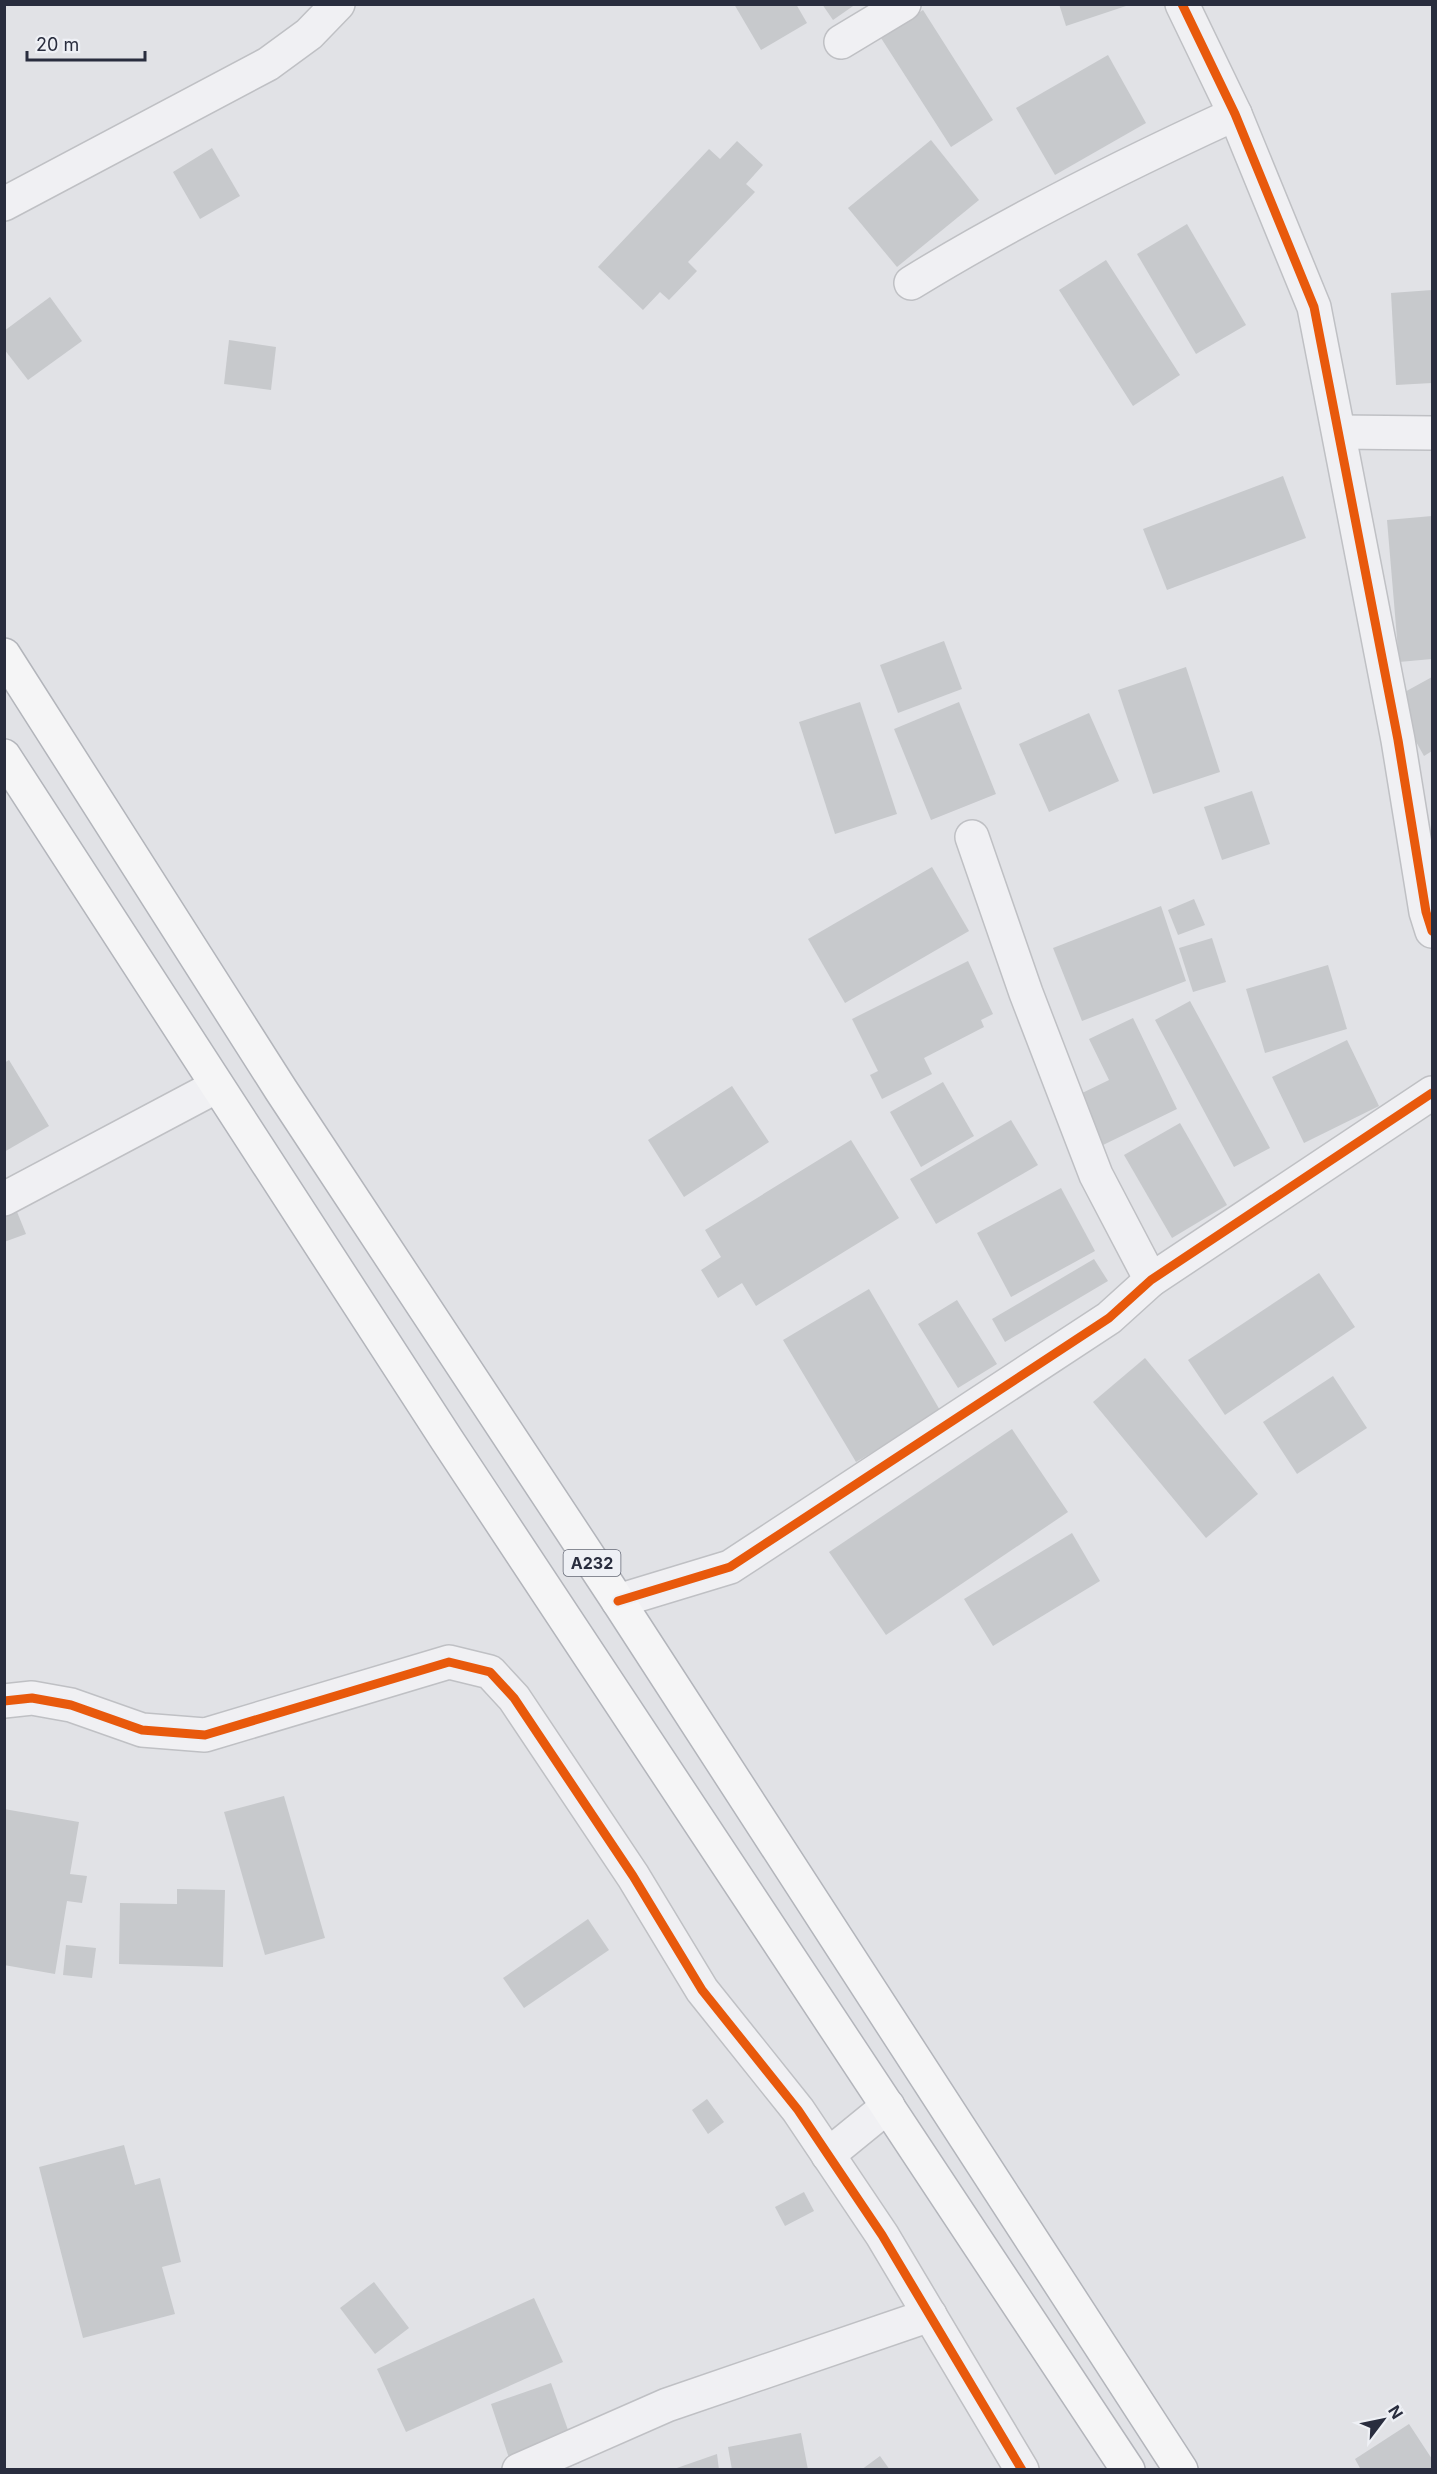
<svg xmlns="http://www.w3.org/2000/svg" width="1437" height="2474" font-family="Inter,sans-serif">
	<rect width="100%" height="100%" fill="#e1e2e6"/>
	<!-- building -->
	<g fill="#c7c9cc">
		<path d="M734 4H796L807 23 761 50Z"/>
		<path d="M822 4H856L833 20Z"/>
		<path d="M1059 4H1129V5L1066 26Z"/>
		<path d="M923 10 993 120 951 147 881 38Z"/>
		<path d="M1108 55 1146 123 1055 175 1016 108Z"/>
		<path d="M931 140 979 200 897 267 848 208Z"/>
		<path d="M737 141 763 165 746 184 755 192 688 262 697 271 669 300 660 292 643 310 598 267 709 149 720 159Z"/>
		<path d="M212 148 240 196 200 219 173 172Z"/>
		<path d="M1187 224 1246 325 1196 354 1137 254Z"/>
		<path d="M1106 260 1180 375 1133 406 1059 290Z"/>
		<path d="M1432 290V383L1396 385 1391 293Z"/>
		<path d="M50 297 82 341 28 380 4 349V331Z"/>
		<path d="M229 340 276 347 271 390 224 384Z"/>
		<path d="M1283 476 1306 538 1167 590 1143 529Z"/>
		<path d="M1432 516V659L1399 662 1387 520Z"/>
		<path d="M944 641 962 689 898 713 880 665Z"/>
		<path d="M1186 667 1220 772 1153 794 1118 690Z"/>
		<path d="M1432 677V751L1424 756 1392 699Z"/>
		<path d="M860 702 897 814 835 834 799 722Z"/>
		<path d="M959 702 996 794 931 820 894 729Z"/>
		<path d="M1089 713 1119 781 1049 812 1019 744Z"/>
		<path d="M1252 791 1270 844 1222 860 1204 807Z"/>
		<path d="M932 867 969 931 845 1003 808 939Z"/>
		<path d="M1194 899 1205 925 1178 935 1168 910Z"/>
		<path d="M1161 906 1186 981 1082 1021 1053 948Z"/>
		<path d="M1212 938 1226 982 1193 992 1179 948Z"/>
		<path d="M968 961 993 1014 981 1020 984 1027 924 1058 932 1074 882 1099 870 1075 878 1071 852 1019Z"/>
		<path d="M1328 965 1347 1029 1265 1053 1246 989Z"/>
		<path d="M1190 1001 1270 1148 1234 1167 1155 1020Z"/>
		<path d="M1133 1018 1177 1109 1101 1146 1076 1096 1109 1080 1089 1039Z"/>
		<path d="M1347 1040 1379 1106 1304 1143 1272 1077Z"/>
		<path d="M9 1060 49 1126 4 1152V1063Z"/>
		<path d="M943 1082 974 1136 921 1167 890 1112Z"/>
		<path d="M732 1086 769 1142 684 1197 648 1140Z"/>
		<path d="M1011 1120 1038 1165 936 1224 910 1179Z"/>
		<path d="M1180 1123 1227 1205 1172 1238 1124 1155Z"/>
		<path d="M851 1140 899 1218 756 1306 742 1283 718 1298 701 1270 721 1257 705 1230Z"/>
		<path d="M1061 1188 1095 1251 1011 1297 977 1233Z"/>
		<path d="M9 1192 26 1234 4 1242V1194Z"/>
		<path d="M1094 1259 1108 1281 1005 1342 992 1319Z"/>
		<path d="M1319 1273 1355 1327 1225 1415 1188 1360Z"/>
		<path d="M869 1289 941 1412 856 1462 783 1340Z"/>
		<path d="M957 1300 997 1364 958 1388 918 1324Z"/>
		<path d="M1145 1358 1258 1494 1206 1538 1093 1402Z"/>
		<path d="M1333 1376 1367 1428 1297 1474 1263 1422Z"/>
		<path d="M1012 1429 1068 1512 886 1635 829 1552Z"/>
		<path d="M1072 1533 1100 1581 993 1646 964 1599Z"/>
		<path d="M284 1796 325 1938 265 1955 224 1812Z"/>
		<path d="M4 1809 79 1822 70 1874 87 1876 82 1903 67 1901 55 1974 4 1965Z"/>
		<path d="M177 1889 225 1890 223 1967 119 1964 120 1903 177 1904Z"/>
		<path d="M588 1919 609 1950 524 2008 503 1978Z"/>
		<path d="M66 1945 96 1948 92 1978 63 1975Z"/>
		<path d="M707 2099 724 2122 708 2134 692 2110Z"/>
		<path d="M124 2145 135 2185 160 2178 181 2262 162 2267 175 2314 83 2338 39 2167Z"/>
		<path d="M804 2192 814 2211 785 2226 775 2207Z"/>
		<path d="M374 2282 409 2328 375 2354 340 2308Z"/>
		<path d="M534 2298 563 2362 406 2432 377 2369Z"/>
		<path d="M551 2383 580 2463 561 2470H513L491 2404Z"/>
		<path d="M1409 2424 1432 2459V2470H1361L1355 2459Z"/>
		<path d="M801 2433 808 2470H732L728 2447Z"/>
		<path d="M717 2454 719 2470H674V2469Z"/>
		<path d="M880 2456 890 2470H861Z"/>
	</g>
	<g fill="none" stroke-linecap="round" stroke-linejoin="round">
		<!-- minor casing -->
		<g stroke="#bfc0c4" stroke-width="36">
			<g id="minor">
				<path d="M1182 4 1235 114 1314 307 1398 740 1426 912 1432 931"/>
				<path d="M841 42 904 4"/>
				<path d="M4 204 268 64 309 34 338 4"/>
				<path d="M911 283C1015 219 1124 165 1235 114"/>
				<path d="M1339 432 1432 433"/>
				<path d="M972 837 1026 993 1096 1175 1151 1280"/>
				<path d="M4 1199 217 1086"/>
				<path d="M618 1601 730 1567 1109 1318 1151 1280 1432 1093"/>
				<path d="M4 1701 32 1698 71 1705 142 1730 205 1735 449 1662 490 1672 514 1698 633 1876 702 1990 798 2110 882 2235 1022 2470"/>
				<path d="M828 2155 888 2106"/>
				<path d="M519 2470 667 2405 930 2315"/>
			</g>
		</g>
		<!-- trunk casing -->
		<g stroke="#b3b5bb" stroke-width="36">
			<g id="trunk">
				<path d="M4 655 281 1090 618 1601 1181 2470"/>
				<path d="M4 756 447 1440 1128 2470"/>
			</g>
		</g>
		<!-- minor -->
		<use href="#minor" stroke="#f0f0f3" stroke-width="33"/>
		<!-- trunk -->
		<use href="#trunk" stroke="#f5f5f6" stroke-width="33"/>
		<!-- cycleway casing -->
		<g stroke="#eef0f5" stroke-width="13">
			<g id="cycleway">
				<path d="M1182 4 1235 114 1314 307 1398 740 1426 912 1432 931"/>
				<path d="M618 1601 730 1567 1109 1318 1151 1280 1432 1093"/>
				<path d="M4 1701 32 1698 71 1705 142 1730 205 1735 449 1662 490 1672 514 1698 633 1876 702 1990 798 2110 882 2235 1022 2470"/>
			</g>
		</g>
		<!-- cycleway -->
		<use href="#cycleway" stroke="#e8590c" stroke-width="9"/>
	</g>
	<g text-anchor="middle" stroke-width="6" stroke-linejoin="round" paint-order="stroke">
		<!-- shield labels -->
		<rect fill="#eef0f5" stroke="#646875" stroke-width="1.5" x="563.5" y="1550" width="57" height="26" rx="4.5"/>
		<g font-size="16" font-weight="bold" fill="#292d3e">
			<text x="592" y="1569">A232</text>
		</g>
	</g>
	<!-- border -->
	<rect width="1437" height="2474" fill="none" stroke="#292d3e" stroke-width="12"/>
	<!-- north arrow -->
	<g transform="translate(1383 2420) rotate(58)" stroke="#eef0f5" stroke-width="4.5" paint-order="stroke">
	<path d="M0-4.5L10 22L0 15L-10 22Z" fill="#292d3e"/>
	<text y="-9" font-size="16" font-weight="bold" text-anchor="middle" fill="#292d3e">N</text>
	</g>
	<!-- scale -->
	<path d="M27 51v9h118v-9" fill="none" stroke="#292d3e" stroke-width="3"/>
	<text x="36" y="51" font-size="18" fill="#292d3e" stroke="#eef0f5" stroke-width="4.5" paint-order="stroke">20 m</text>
</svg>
